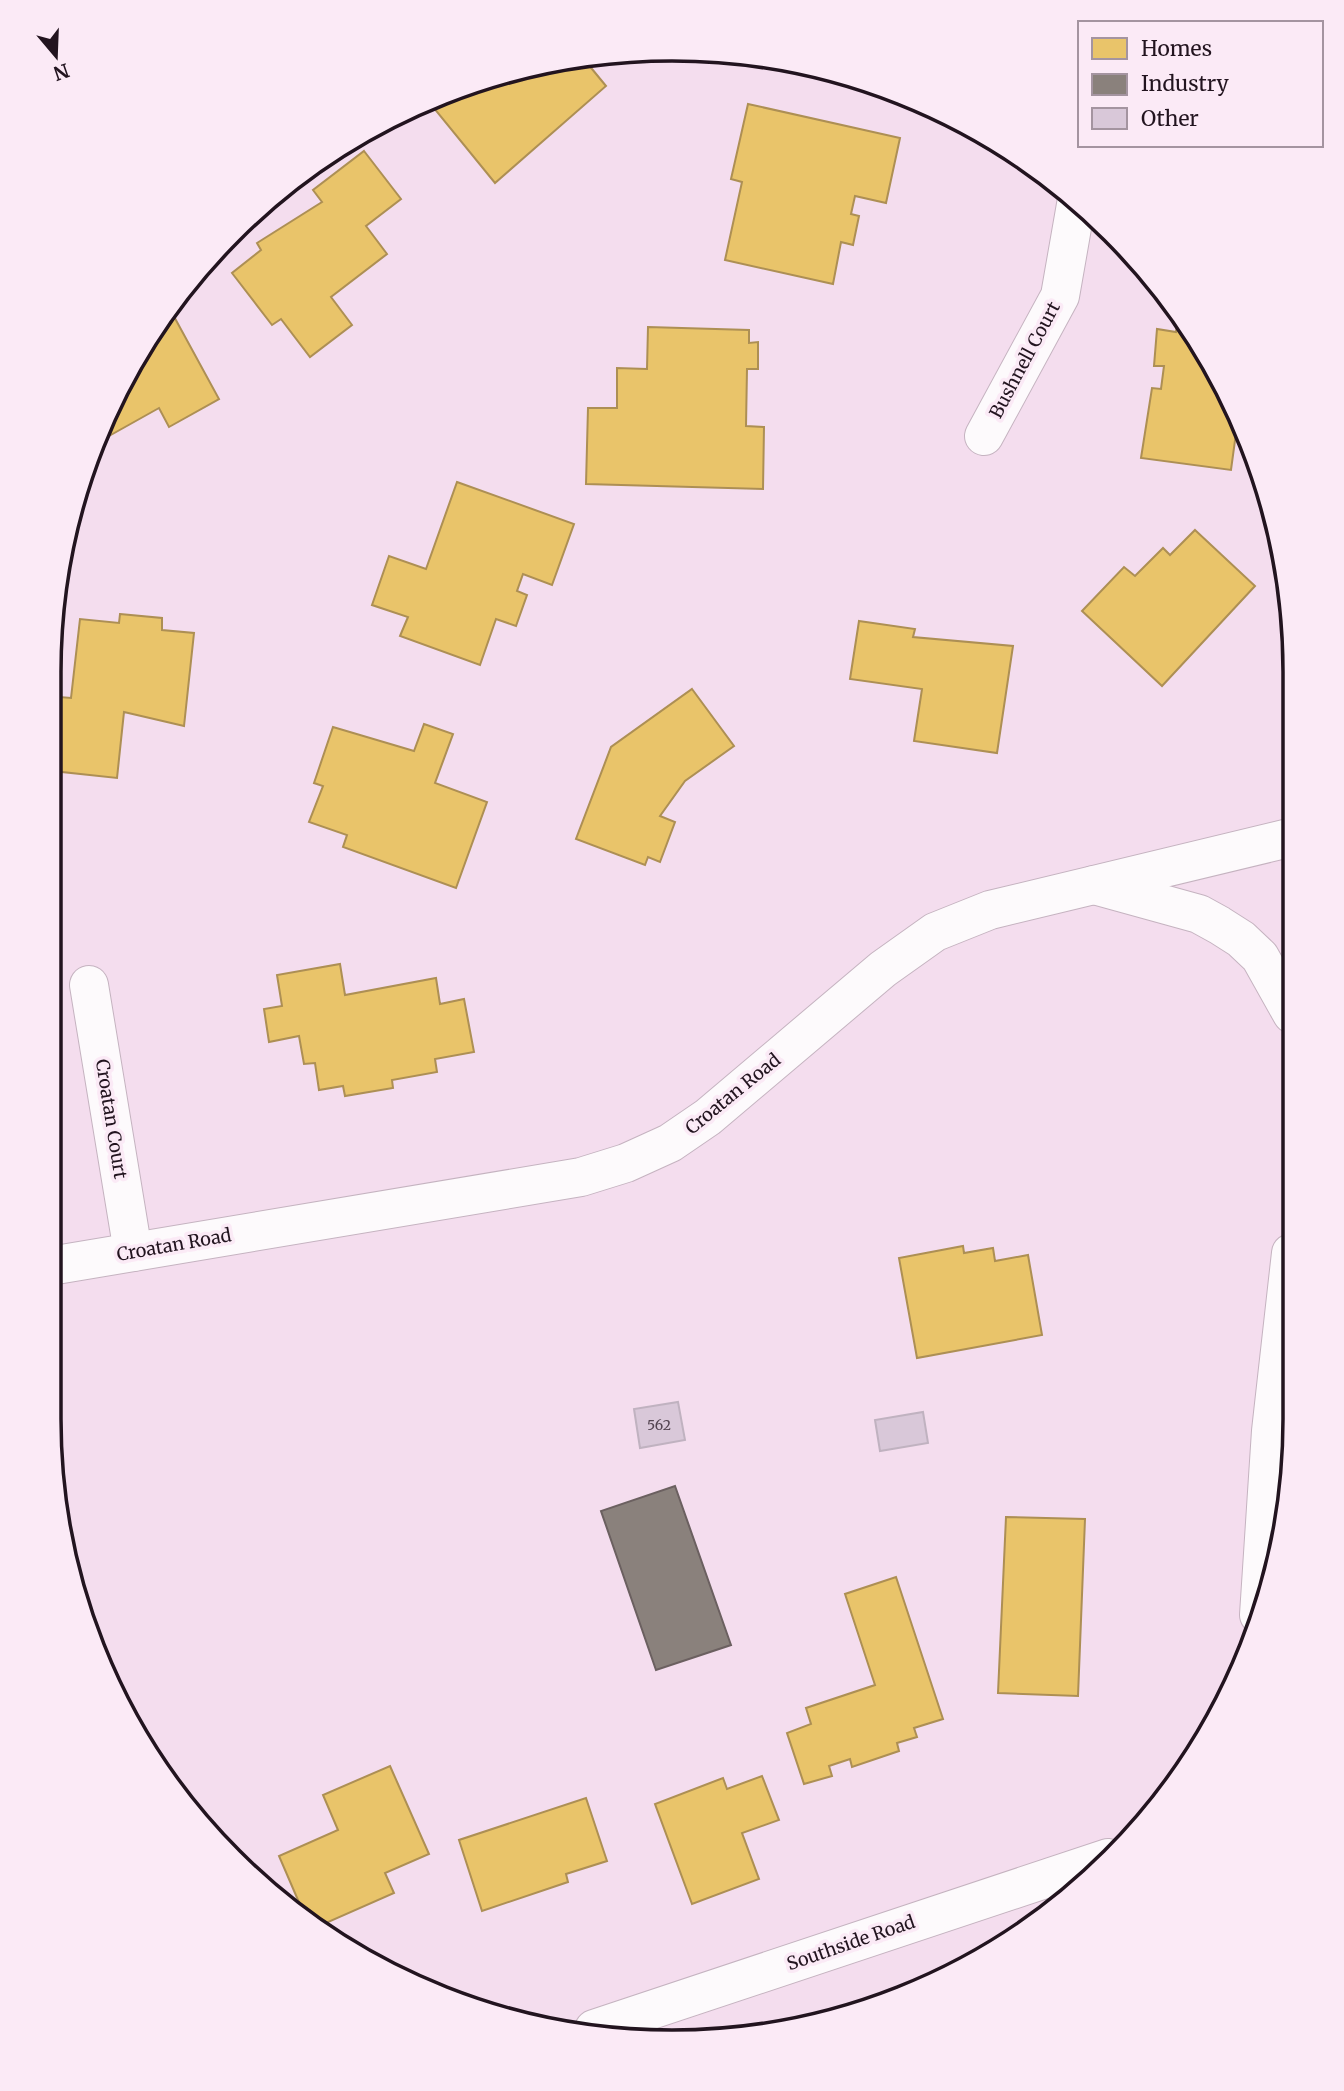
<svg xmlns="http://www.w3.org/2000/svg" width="1344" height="2091" font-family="Merriweather,serif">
	<rect width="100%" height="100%" fill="#f4ddee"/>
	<!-- homes -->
	<g fill="#e9c46a" stroke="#ad8f54" stroke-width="2">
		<path d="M583 58 606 86 495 183 433 107 451 93 510 70Z"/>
		<path d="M748 104 900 138 886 203 855 196 851 214 859 216 853 245 841 242 833 284 725 260 742 182 731 179Z"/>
		<path d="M364 151 401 199 366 226 387 254 331 297 352 325 310 357 281 319 272 325 232 273 261 250 257 243 322 202 313 190Z"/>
		<path d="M171 311 219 399 169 427 159 408 100 441 113 397Z"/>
		<path d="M1179 313 1231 396 1245 434 1236 433 1231 470 1141 458 1152 388 1161 389 1164 366H1154L1157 329 1176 332Z"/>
		<path d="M648 327 749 330V343L758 342V369H747L746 426 764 427 763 489 586 484 588 408H617V368L647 369Z"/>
		<path d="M457 482 574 524 552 585 523 574 517 591 527 595 516 626 496 619 480 665 400 636 408 617 372 605 389 556 426 569Z"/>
		<path d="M1195 530 1255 586 1162 686 1082 611 1124 567 1135 576 1163 548 1170 555Z"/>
		<path d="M120 614 162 618V630L194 633 184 726 124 712 117 778 53 771 60 697 71 698 80 619 119 623Z"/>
		<path d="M859 621 915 629 913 637 1013 646 997 753 914 741 922 689 850 679Z"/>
		<path d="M692 689 734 746 685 781 660 816 675 822 660 862 648 857 645 865 576 839 611 747Z"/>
		<path d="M424 724 453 734 435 783 487 802 456 888 343 847 347 835 309 822 323 786 314 783 333 727 414 751Z"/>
		<path d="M340 964 345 995 436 978 440 1004 464 999 474 1052 435 1059 437 1072 392 1080 393 1088 345 1096 343 1086 319 1090 315 1063 304 1064 299 1036 269 1042 264 1009 282 1006 277 975Z"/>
		<path d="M963 1246 964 1253 993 1248 995 1261 1028 1255 1042 1335 917 1358 899 1258Z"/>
		<path d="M1006 1517 1085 1519 1078 1696 998 1693Z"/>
		<path d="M896 1577 943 1719 914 1728 917 1737 897 1743 899 1751 852 1767 850 1759 829 1766 832 1776 804 1784 787 1733 811 1724 806 1708 875 1685 845 1594Z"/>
		<path d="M390 1766 429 1854 385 1873 394 1893 317 1927 307 1921 279 1856 338 1830 323 1795Z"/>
		<path d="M762 1776 779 1820 742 1833 759 1879 692 1904 655 1804 723 1778 727 1789Z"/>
		<path d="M586 1798 607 1861 566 1874 568 1882 482 1911 459 1840Z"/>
	</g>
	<!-- industry -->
	<path fill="#8a817c" stroke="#6b6060" stroke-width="2" d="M675 1486 731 1645 656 1670 601 1511Z"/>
	<!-- building -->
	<g fill="#d9c8d9" stroke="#c0b2c0" stroke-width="2">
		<path d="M678 1402 685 1440 640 1448 634 1409Z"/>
		<path d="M923 1412 928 1443 880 1451 875 1420Z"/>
	</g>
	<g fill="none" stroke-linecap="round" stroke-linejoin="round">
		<!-- street casing -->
		<g stroke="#c5b3c0" stroke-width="40">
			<g id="street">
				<path d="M984 436 1060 296 1077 199"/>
				<path d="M89 985 133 1252"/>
				<path d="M50 1266 581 1177 626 1163 670 1143 708 1117 883 969 935 932 990 910 1293 837"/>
				<path d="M594 2029 1108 1858"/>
			</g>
		</g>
		<!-- highway casing -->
		<g stroke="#c5b3c0" stroke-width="40">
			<g id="highway">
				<path d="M1094 885 1199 914 1219 925 1241 939 1260 957 1292 1014"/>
				<path d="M1259 1615 1271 1431 1291 1253"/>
			</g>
		</g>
		<!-- street -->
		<use href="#street" stroke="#fdfafc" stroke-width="38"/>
		<!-- highway -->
		<use href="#highway" stroke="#fdfafc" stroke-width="38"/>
	</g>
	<g text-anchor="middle" stroke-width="7" stroke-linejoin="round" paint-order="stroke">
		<!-- number labels -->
		<g font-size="14" fill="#534450">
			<text x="659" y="1430">562</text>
		</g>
		<!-- street labels -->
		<g font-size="18" fill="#22141f" stroke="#fbeaf6">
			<text transform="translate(1025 360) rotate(-62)" y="6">Bushnell Court</text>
			<text transform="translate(733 1094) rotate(-39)" y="6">Croatan Road</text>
			<text transform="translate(111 1119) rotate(81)" y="6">Croatan Court</text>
			<text transform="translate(174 1245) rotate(-10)" y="6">Croatan Road</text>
			<text transform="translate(851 1943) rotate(-19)" y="6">Southside Road</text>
		</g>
	</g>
	<!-- crop -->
	<path d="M0 0H1344V2091H0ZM672 61H672A611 611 0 0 1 1283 672V1419A611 611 0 0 1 672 2030H672A611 611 0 0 1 61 1419V672A611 611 0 0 1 672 61Z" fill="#fbeaf6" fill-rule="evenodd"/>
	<path fill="none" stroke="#22141f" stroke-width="3.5" d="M672 61H672A611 611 0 0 1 1283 672V1419A611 611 0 0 1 672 2030H672A611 611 0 0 1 61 1419V672A611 611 0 0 1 672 61Z"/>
	<!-- legend -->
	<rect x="1078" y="21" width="245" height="126" fill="#fbeaf6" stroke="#a494a0" stroke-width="2"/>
	<rect x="1092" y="38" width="35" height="21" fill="#e9c46a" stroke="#a494a0" stroke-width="2"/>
	<text x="1141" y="56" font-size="21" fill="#22141f">Homes</text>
	<rect x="1092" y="74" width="35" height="21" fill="#8a817c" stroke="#a494a0" stroke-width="2"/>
	<text x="1141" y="91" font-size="21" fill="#22141f">Industry</text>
	<rect x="1092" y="108" width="35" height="21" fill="#d9c8d9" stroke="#a494a0" stroke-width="2"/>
	<text x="1141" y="126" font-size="21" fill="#22141f">Other</text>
	<!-- north arrow -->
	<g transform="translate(56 56) rotate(161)" stroke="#fbeaf6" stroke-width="5" paint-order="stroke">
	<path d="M0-5L12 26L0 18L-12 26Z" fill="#22141f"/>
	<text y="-10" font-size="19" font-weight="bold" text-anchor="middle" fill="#22141f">N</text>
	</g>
</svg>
